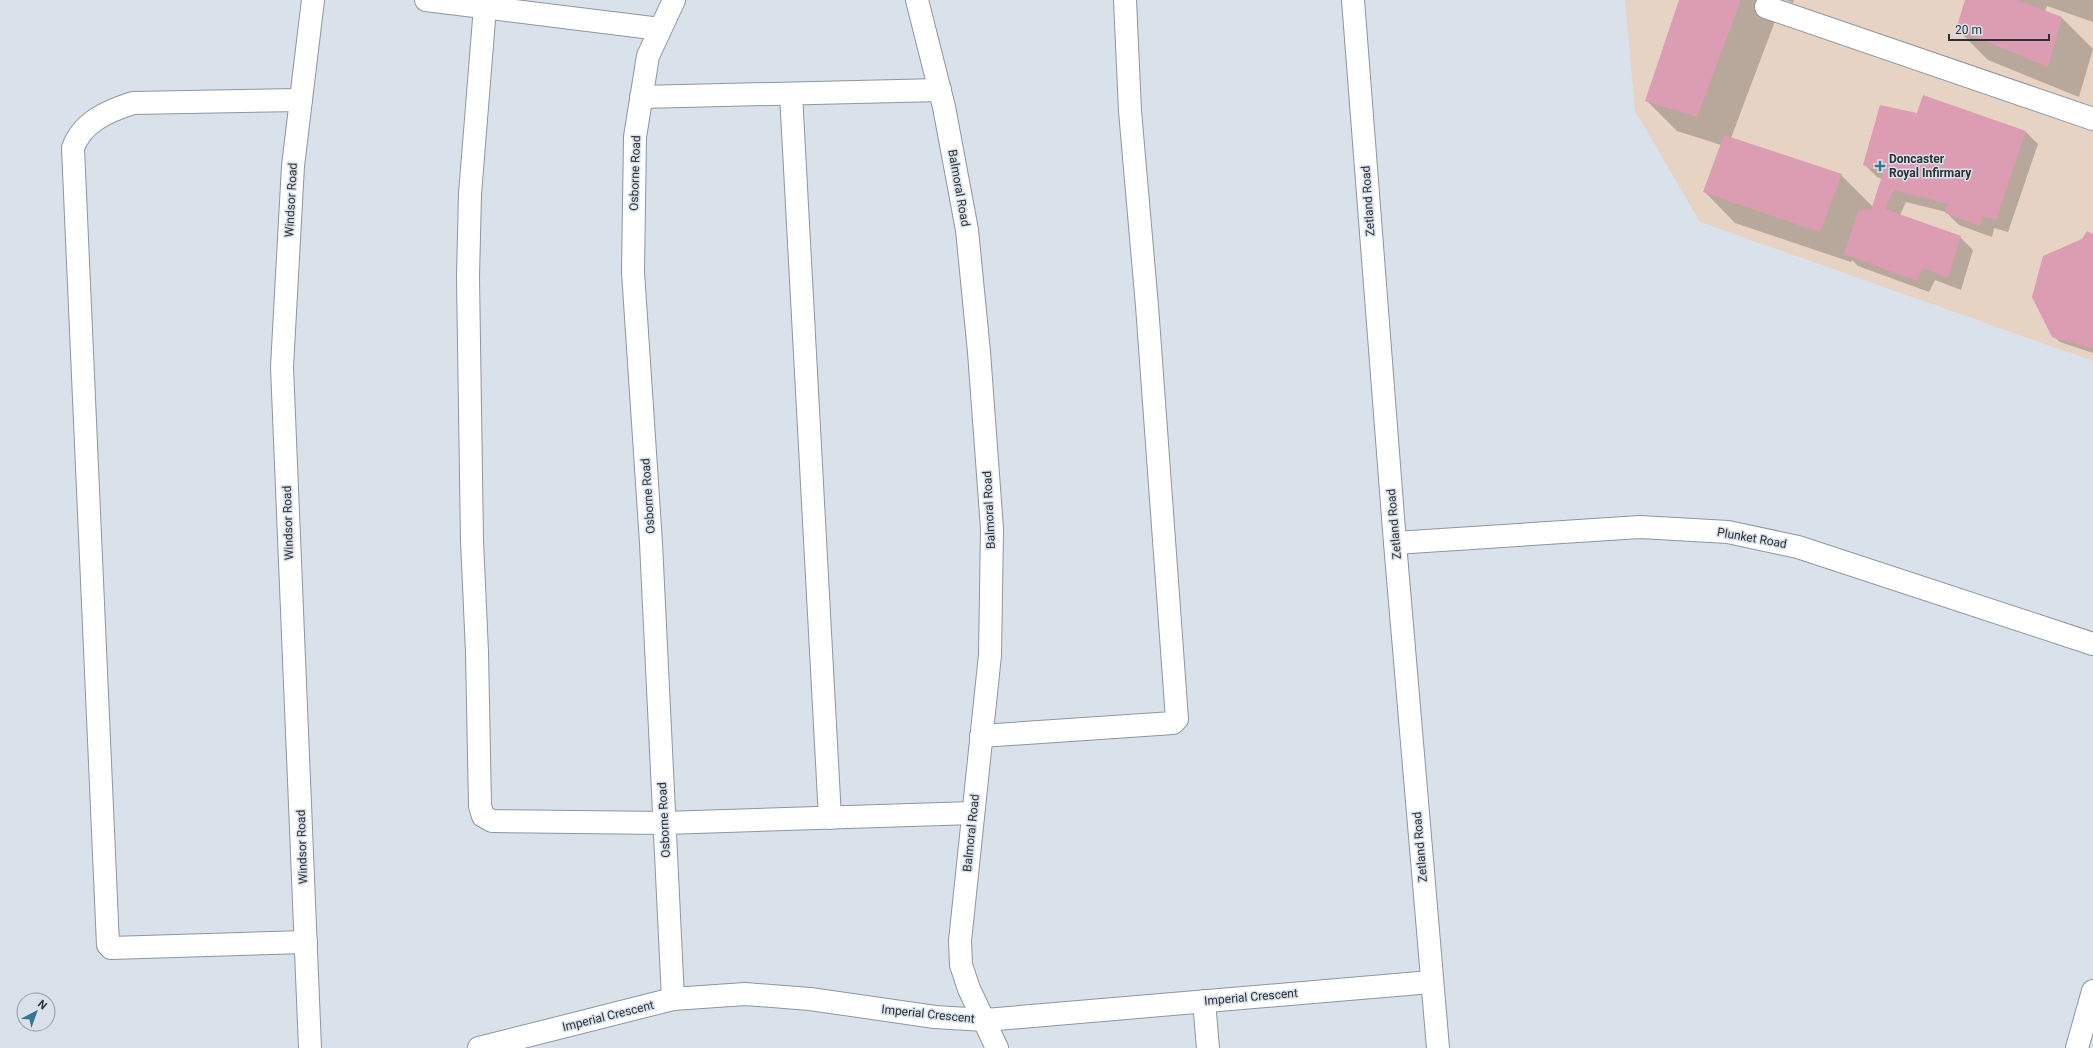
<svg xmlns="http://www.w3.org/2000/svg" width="2093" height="1048" font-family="Roboto,sans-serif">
	<rect width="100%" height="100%" fill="#d9e2eb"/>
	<!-- medical -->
	<path fill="#e6d3c4" d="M1625 0H2093V361L1700 222 1635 111Z"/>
	<!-- shadow -->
	<g fill="#0003">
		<path d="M1680 0H1783L1731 138 1841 175 1873 207 1882 179 1877 177 1864 164 1918 114 1924 97 2026 132 2038 144 2008 232 1994 228 1992 237 1959 225 1946 212 1906 202 1900 215 1960 237 1973 250 1961 290 1935 280 1929 292 1858 266 1852 260 1851 262 1735 223 1704 191 1721 145 1677 131 1646 100Z"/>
		<path d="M1786 0H1794L1793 3Z"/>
		<path d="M1966 0H2093V22L2047 6 2045 11 2062 18 2093 49 2079 97 1988 60 1957 29Z"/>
		<path d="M2093 235V353L2060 342 2053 336Z"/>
	</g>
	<!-- building -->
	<g fill="#dc9cb1">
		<path d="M1679 0H1741L1697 117 1645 101Z"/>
		<path d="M1965 0H2017L2062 17 2048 67 1956 29Z"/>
		<path d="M1923 95 2026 131 1996 220 1982 216 1980 226 1945 213 1948 204 1894 190 1885 209 1961 236 1948 278 1923 268 1917 281 1844 254 1859 209 1871 210 1883 173 1863 165 1880 105 1917 113Z"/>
		<path d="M1724 135 1842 174 1820 232 1703 192Z"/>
		<path d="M2087 231 2093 234V349L2052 337 2032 297 2043 256 2082 239Z"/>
	</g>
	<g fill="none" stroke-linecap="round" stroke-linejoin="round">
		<!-- minor casing -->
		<g stroke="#8d969e" stroke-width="24">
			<g id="minor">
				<path d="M426 0 660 29"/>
				<path d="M917 0 944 107 967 230 979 352 992 529 990 655 960 941 961 965 969 989 997 1048"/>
				<path d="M1353 0 1395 543 1438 1048"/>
				<path d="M485 7 470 194 468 277 472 541 477 652 480 806 483 816 492 821 665 823 973 813"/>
				<path d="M1766 7 2093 119"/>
				<path d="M791 94 830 818"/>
				<path d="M641 97 940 90"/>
				<path d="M301 100 133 103C108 111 82 122 73 148L108 945 111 948 306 942"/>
				<path d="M1395 543 1640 527 1728 532 1798 547 2093 644"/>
				<path d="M981 736 1173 723 1177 719 1147 306 1130 111 1125 0"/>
				<path d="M673 999 651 543 633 272 635 137 648 56 674 0"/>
				<path d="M1204 1001 1208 1048"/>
				<path d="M310 1048 282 367 293 166 313 0"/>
				<path d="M479 1048 673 999 745 994 810 999 935 1017 985 1020 1431 982"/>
				<path d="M2077 1048 2093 991"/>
			</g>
		</g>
		<!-- minor -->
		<use href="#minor" stroke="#fff" stroke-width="22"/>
	</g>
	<!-- markers -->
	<path fill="#37768b" stroke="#d9e2eb" stroke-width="1.5" d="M1878 160h4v4h4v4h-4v4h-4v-4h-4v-4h4z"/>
	<g text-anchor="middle" stroke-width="3" stroke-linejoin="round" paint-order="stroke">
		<!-- poi labels -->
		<g font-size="12" font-weight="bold" fill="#2d3034" stroke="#d9e2eb" text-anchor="start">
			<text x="1889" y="163">Doncaster<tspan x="1889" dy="14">Royal Infirmary</tspan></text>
		</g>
		<!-- street labels -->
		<g font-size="12" fill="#2d3034" stroke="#d9e2eb">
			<text transform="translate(635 173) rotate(-88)" y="4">Osborne Road</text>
			<text transform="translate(959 188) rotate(80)" y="4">Balmoral Road</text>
			<text transform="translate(291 200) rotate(-87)" y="4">Windsor Road</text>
			<text transform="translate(1368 201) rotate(-94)" y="4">Zetland Road</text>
			<text transform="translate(648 496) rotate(-94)" y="4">Osborne Road</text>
			<text transform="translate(989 510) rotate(-93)" y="4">Balmoral Road</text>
			<text transform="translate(288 523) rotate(-92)" y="4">Windsor Road</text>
			<text transform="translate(1394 524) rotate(-95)" y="4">Zetland Road</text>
			<text transform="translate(1752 538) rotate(10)" y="4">Plunket Road</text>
			<text transform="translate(664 820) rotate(-93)" y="4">Osborne Road</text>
			<text transform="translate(971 833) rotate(-84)" y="4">Balmoral Road</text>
			<text transform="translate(302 847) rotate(-92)" y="4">Windsor Road</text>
			<text transform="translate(1420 847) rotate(-95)" y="4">Zetland Road</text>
			<text transform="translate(1251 997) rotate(-5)" y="4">Imperial Crescent</text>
			<text transform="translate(928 1014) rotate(6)" y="4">Imperial Crescent</text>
			<text transform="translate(608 1016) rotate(-14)" y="4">Imperial Crescent</text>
		</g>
	</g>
	<!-- north arrow -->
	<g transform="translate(36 1012) rotate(41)"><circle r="19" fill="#d9e2eb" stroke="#949ba2"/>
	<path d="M0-3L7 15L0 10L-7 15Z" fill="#37768b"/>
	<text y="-6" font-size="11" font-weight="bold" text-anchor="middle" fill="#2d3034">N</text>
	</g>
	<!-- scale -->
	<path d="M1949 34v6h100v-6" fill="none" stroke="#2d3034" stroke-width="2"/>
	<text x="1955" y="34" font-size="12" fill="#2d3034" stroke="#d9e2eb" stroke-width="3" paint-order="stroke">20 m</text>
</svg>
